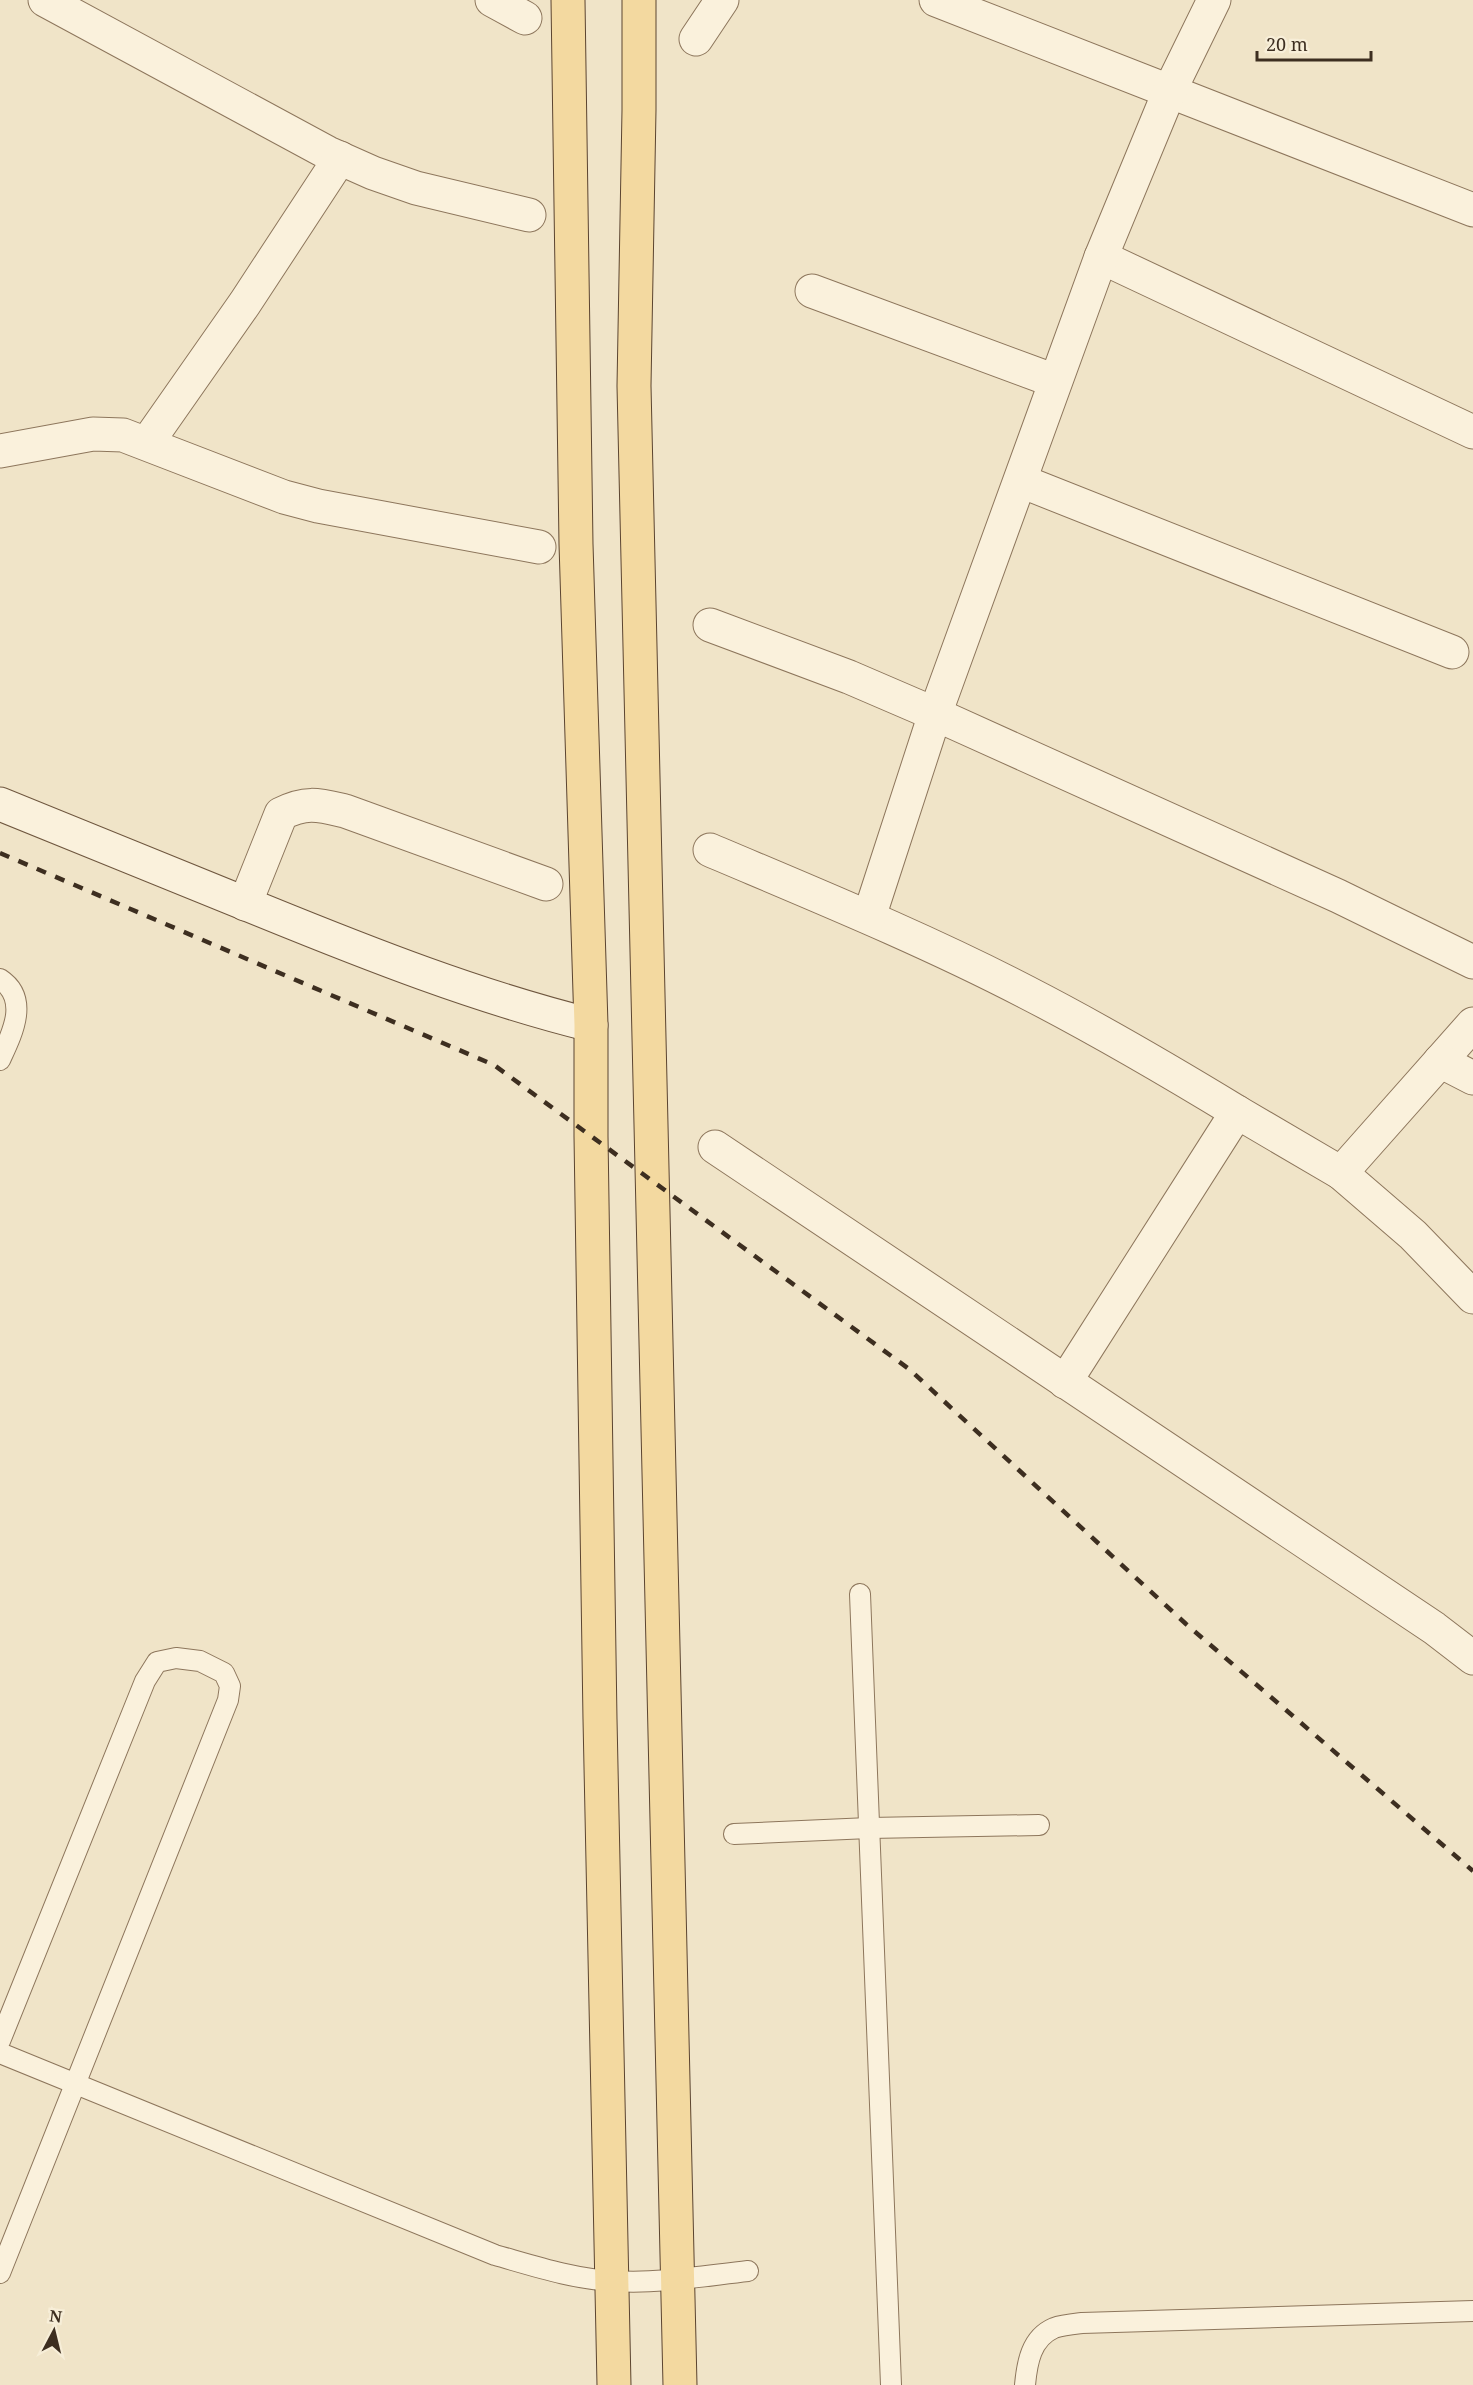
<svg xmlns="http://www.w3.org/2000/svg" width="1473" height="2385" font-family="'Noto Serif',serif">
	<rect width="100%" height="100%" fill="#f0e4c8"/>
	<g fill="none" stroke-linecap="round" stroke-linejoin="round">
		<!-- lane casing -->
		<g stroke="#8d765c" stroke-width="22">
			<g id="lane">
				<path d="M0 979C30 999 12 1034 0 1060"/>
				<path d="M860 1594 891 2385"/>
				<path d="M734 1834 869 1828 1039 1825"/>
				<path d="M0 2041 145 1681 157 1662 176 1658 200 1661 224 1673 230 1686 228 1700 0 2273"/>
				<path d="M0 2053 495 2255C534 2266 573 2279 613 2281 658 2284 703 2276 748 2271"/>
				<path d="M1025 2385C1027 2363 1031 2338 1054 2328 1062 2325 1073 2324 1082 2323L1473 2311"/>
			</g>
		</g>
		<!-- street casing -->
		<g stroke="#8d765c" stroke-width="35">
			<g id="street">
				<path d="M45 0 328 153 373 173 416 188 529 215"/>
				<path d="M492 0 525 18"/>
				<path d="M936 0 1473 210"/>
				<path d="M696 39 722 0"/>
				<path d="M1101 257 1473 432"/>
				<path d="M812 291 1055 381"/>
				<path d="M147 443 245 303 340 158"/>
				<path d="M0 451 93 434 123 435 284 497 318 506 539 547"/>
				<path d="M1021 481 1452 652"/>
				<path d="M710 625 849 677 935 714 1338 896 1473 962"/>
				<path d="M710 850C816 895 924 939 1026 992 1098 1029 1168 1070 1237 1112"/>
				<path d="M245 904 281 814C306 801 319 805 345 811L546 884"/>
				<path d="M869 917 935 714 1101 257 1170 90 1214 0"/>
				<path d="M1473 1024 1341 1173 1413 1235 1473 1297"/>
				<path d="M1440 1061 1473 1078"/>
				<path d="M715 1147 1434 1628 1473 1658"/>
				<path d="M1065 1382 1237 1112 1341 1173"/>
			</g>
		</g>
		<!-- secondary casing -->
		<g stroke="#6f573f" stroke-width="35">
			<path id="secondary" d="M0 804C87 839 174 875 261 910 369 954 478 997 591 1025"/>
		</g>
		<!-- primary casing -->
		<g stroke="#5b4430" stroke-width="35">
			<g id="primary">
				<path d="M568 0 576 544 591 1025V1136L600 1719 614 2385"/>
				<path d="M639 0V110L634 386 680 2385"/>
			</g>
		</g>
		<!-- lane -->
		<use href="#lane" stroke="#faf1dc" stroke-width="20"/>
		<!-- street -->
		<use href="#street" stroke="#faf1dc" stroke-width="33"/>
		<!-- secondary -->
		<use href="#secondary" stroke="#faf1dc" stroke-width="33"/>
		<!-- primary -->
		<use href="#primary" stroke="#f3d9a0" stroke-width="33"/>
		<!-- rail -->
		<path stroke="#3d2e20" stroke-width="4.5" stroke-dasharray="10 10" stroke-linecap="butt" d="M0 853 494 1065 909 1369 1186 1624 1473 1871"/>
	</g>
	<!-- north arrow -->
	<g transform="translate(54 2331) rotate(7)" stroke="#f7eed8" stroke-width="4.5" paint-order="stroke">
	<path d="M0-4.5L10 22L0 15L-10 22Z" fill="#3d2e20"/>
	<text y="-9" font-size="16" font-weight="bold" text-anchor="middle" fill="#3d2e20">N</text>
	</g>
	<!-- scale -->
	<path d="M1257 51v9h114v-9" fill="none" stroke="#3d2e20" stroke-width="3"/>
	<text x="1266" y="51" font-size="18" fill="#3d2e20" stroke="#f7eed8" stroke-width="4.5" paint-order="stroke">20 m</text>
</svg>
